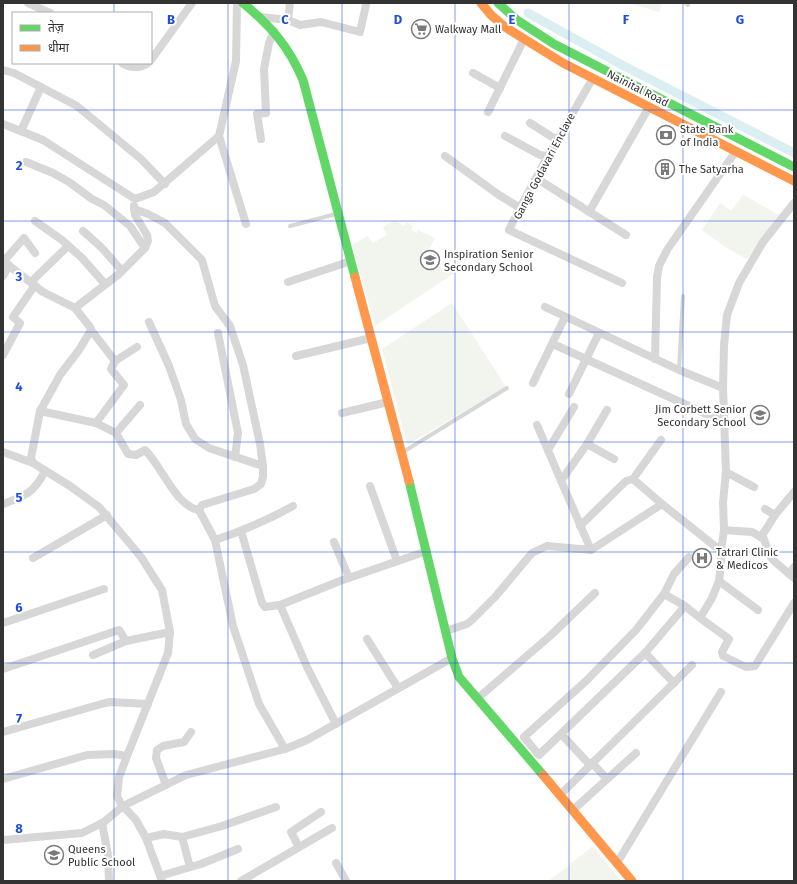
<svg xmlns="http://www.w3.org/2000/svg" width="797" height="884" font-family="'Fira Sans','Noto Sans Devanagari',sans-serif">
	<rect width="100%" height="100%" fill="#fff"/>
	<!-- green -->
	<g fill="#f2f5ed">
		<path d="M629 3H662L659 12Z"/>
		<path d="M743 195 781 216 747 259 725 247 702 230 720 203 731 211Z"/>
		<path d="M395 220 404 226 406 222 413 226 411 230 417 233 418 230 435 238 429 249 439 255 435 264 443 268 445 266 456 272 375 326 352 245 368 236 373 243 387 235 383 227 389 223Z"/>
		<path d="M452 303 506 387 407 445 382 349Z"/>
		<path d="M593 846 621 881H550V880Z"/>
	</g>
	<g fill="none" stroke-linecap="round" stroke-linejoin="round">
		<!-- canal -->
		<path stroke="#dbeef2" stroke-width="9" d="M528 13 622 65 794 153"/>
		<!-- lane -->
		<g stroke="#d7d7d7" stroke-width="4">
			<path d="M686 3 688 5"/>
			<path d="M290 226 336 214"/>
			<path d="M679 370 683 296"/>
			<path d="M403 452 507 388"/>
		</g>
		<!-- street -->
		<g stroke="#d7d7d7" stroke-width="8">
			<path d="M28 3 50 13"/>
			<path d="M261 17 288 20 300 25 321 22 360 32 366 5"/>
			<path d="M288 20 290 3"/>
			<path d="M151 60 192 3"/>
			<path d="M122 63C129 68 141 69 148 63"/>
			<path d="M3 70 14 73 77 106 141 159 165 184"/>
			<path d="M473 73 500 88"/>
			<path d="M593 78C564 128 534 178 509 230L622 283"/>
			<path d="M488 112 524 39"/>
			<path d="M530 123 557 140"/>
			<path d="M3 124 43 140 135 199 154 192 219 136 236 61 237 3"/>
			<path d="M21 131 41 87"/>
			<path d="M219 136 246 224"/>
			<path d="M505 136 540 155 548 156"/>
			<path d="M261 139 257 114 266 113 264 69 269 43 274 31"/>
			<path d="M445 156 499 195 520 208"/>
			<path d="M26 162 53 173 69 182 92 199 104 205 130 226 145 248"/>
			<path d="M536 178 626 235"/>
			<path d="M134 209 148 214 165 223 202 260 215 306 230 326 243 365 260 444 263 466V477L261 484 254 489 202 505 199 510 215 540 233 626 259 704 285 749"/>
			<path d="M589 212 649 107"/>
			<path d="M35 221 62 240 82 258 105 284"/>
			<path d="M83 231 102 248 122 271"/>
			<path d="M3 261 43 292 75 308 119 274 145 248 148 241 147 235 135 215 134 206"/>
			<path d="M4 261 24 238 35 253"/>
			<path d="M3 276 9 265"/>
			<path d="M31 282 68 246"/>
			<path d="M288 282 351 261"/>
			<path d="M545 307 679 370 723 388"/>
			<path d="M75 308 90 327 91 330 79 350 60 375 40 411 31 458 33 463 70 486 99 507 141 557 162 590 170 632 168 653 127 756 119 777 117 796 121 804 136 820 146 838 162 881"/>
			<path d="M149 322 169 366 181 400 186 424 195 439 209 448 263 466"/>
			<path d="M91 330 115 361 111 369 124 385 96 423"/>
			<path d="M218 333 238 433 235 457"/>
			<path d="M553 344 724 422"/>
			<path d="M3 355 20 323 13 317 35 285"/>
			<path d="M296 356 371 338"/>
			<path d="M655 359 657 277 659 266 667 250 736 151"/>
			<path d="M115 361 137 347"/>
			<path d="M533 383 565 317"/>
			<path d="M569 394 599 333"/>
			<path d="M40 411 96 423 116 433 128 454 136 455 145 450C162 466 175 506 199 510"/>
			<path d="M342 413 388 402"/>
			<path d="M537 425 591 550"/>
			<path d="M116 433 140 405"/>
			<path d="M587 444 614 459"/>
			<path d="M548 450 574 407"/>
			<path d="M3 452 33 463"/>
			<path d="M726 472 754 487"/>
			<path d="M633 479 662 504"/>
			<path d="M561 481 587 444 607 410"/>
			<path d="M370 486 397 561"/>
			<path d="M3 504C25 496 34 493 45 471"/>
			<path d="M765 509 775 515"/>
			<path d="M580 526 626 481 633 479 661 440"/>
			<path d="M724 530 752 532 764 539 770 556 774 561 794 578"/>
			<path d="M241 531 262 603 265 607 280 605 340 581 427 551"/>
			<path d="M761 537 775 515 794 492"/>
			<path d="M215 540C242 531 268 520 293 506"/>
			<path d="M334 542 349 578"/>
			<path d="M33 558 107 515"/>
			<path d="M789 574 794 567"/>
			<path d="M719 581 758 610"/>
			<path d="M664 594 674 574 689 557"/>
			<path d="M280 605 307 667 336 724"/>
			<path d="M685 606 645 653 539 755 524 737 586 681 636 630 664 594 685 606 700 618 712 598 719 581 721 564V551L724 530 723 502 726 472 723 388 724 345 727 315 739 283 763 242 794 203"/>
			<path d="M700 618 729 639 722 652 723 656 746 667 755 666 794 603"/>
			<path d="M3 623 104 589"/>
			<path d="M446 631 467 624 472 620 495 597 532 553 547 546 591 550 662 504 721 551"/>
			<path d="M367 639 398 688"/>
			<path d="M645 653 674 683"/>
			<path d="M93 655 126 641"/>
			<path d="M3 669 119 630 126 641 170 632"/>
			<path d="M478 698 550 636 595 593"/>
			<path d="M3 732 105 703 110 702 148 704"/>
			<path d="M561 734 590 765"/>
			<path d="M592 763 607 779"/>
			<path d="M3 779 87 755 114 754 127 756"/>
			<path d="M166 785 156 758 157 750 163 746 184 742 191 732"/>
			<path d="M560 795 692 665"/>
			<path d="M573 810 636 753"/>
			<path d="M102 823 108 855 109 881"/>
			<path d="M182 837 190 867"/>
			<path d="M146 838 164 834 182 837 222 826 276 807"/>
			<path d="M3 840 82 833 104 822 123 806 186 775 285 749 307 740 452 658"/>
			<path d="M299 847 291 832 321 812"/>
			<path d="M336 863 346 881"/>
			<path d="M617 863 721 692"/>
			<path d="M160 876 201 864 238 849"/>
			<path d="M241 881 332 828"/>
		</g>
		<!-- fast -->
		<g stroke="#63d668" stroke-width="9">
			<path d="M243 3C271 26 289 47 303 80L355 277"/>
			<path d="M498 3 517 20 554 44 794 167"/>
			<path d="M409 481 452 658 459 677 543 775"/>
		</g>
		<!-- slow -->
		<g stroke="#ff974d" stroke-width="9">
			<path d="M481 3 491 15 505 27 563 63 794 181"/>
			<path d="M355 277 409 481"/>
			<path d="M543 775 632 881"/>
		</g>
	</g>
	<!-- grid -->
	<path fill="none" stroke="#1d4ed8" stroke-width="1" stroke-opacity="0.55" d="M114 3V13M228 3V881M342 3V881M455 3V881M569 3V881M683 3V881M114 63V881M3 110H794M3 221H794M3 332H794M3 442H794M3 552H794M3 663H794M3 774H794"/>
	<!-- icons -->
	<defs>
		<g id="supermarket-ring" transform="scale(1)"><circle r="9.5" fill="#fff" stroke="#7a7a7a" stroke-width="1.5"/><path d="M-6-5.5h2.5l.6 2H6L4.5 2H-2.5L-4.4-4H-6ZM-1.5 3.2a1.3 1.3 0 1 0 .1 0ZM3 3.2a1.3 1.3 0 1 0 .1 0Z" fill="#7a7a7a"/></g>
		<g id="bank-ring" transform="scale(1)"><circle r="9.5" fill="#fff" stroke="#7a7a7a" stroke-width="1.5"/><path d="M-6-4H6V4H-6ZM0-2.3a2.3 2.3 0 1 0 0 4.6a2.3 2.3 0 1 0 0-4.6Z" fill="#7a7a7a"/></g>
		<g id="building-ring" transform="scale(1)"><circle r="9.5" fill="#fff" stroke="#7a7a7a" stroke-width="1.5"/><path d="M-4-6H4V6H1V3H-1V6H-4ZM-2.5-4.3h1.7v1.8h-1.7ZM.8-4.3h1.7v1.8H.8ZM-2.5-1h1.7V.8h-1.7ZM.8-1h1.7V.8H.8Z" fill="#7a7a7a"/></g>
		<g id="school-ring" transform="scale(1)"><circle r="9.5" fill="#fff" stroke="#7a7a7a" stroke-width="1.5"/><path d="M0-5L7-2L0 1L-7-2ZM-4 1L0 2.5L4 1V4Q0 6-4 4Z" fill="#7a7a7a"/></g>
		<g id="hospital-ring" transform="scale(1)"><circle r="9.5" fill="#fff" stroke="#7a7a7a" stroke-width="1.5"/><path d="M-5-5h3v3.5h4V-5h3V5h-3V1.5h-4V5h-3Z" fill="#7a7a7a"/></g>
	</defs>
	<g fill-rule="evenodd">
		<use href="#supermarket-ring" x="421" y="29"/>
		<use href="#bank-ring" x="666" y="135"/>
		<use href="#building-ring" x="665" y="169"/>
		<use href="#school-ring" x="430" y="260"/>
		<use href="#school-ring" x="760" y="415"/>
		<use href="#hospital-ring" x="702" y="558"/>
		<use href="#school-ring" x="54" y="855"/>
	</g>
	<g text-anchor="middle" stroke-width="4" stroke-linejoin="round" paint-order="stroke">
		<!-- poi labels -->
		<g font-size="11" fill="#333" stroke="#fff" text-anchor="start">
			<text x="435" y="33">Walkway Mall</text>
			<text x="680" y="133">State Bank<tspan x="680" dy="13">of India</tspan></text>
			<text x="679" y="173">The Satyarha</text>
			<text x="444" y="258">Inspiration Senior<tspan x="444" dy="13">Secondary School</tspan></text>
			<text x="746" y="413" text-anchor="end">Jim Corbett Senior<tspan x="746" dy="13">Secondary School</tspan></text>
			<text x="716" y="556">Tatrari Clinic<tspan x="716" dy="13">&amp; Medicos</tspan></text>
			<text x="68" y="853">Queens<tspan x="68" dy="13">Public School</tspan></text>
		</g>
		<!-- street labels -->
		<g font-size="11" fill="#333" stroke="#fff">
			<text transform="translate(638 88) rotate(27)" y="4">Nainital Road</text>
			<text transform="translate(544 166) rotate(-62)" y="4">Ganga Godavari Enclave</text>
		</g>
	</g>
	<g font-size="13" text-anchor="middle" font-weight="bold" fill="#1d4ed8" stroke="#fff" stroke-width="4" stroke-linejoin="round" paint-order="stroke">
		<text x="171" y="24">B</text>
		<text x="285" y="24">C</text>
		<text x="398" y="24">D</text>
		<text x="512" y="24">E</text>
		<text x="626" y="24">F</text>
		<text x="740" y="24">G</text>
		<text x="19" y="170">2</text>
		<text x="19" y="281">3</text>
		<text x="19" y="391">4</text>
		<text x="19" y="502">5</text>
		<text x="19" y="612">6</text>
		<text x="19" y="723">7</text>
		<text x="19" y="833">8</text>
	</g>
	<!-- border -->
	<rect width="797" height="884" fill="none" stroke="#333333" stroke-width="8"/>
	<!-- legend -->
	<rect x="12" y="12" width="140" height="52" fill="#ffffff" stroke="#adadad"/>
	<rect x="20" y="25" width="20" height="6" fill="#63d668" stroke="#adadad"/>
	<text x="48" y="32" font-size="12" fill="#333333">तेज़</text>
	<rect x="20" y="45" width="20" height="6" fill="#ff974d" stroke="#adadad"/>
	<text x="48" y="52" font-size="12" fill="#333333">धीमा</text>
</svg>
